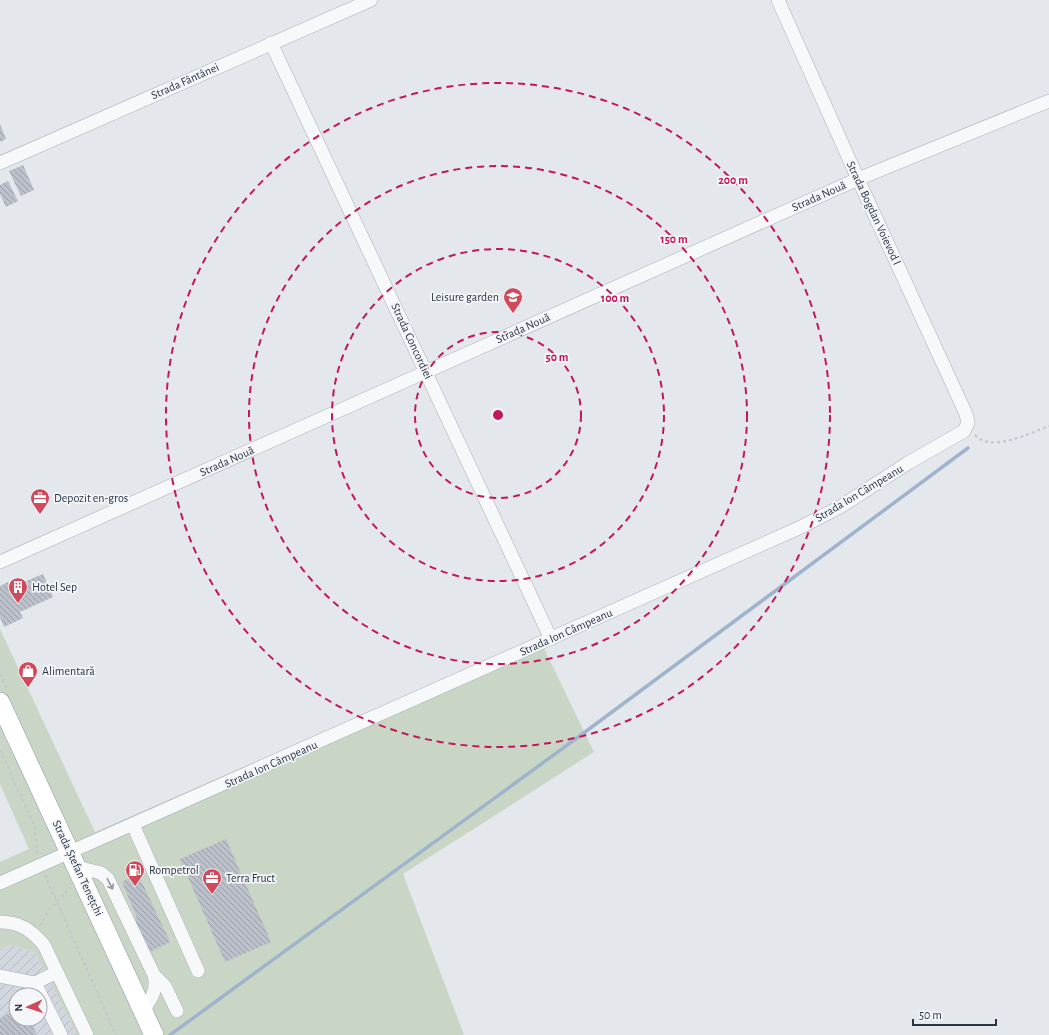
<svg xmlns="http://www.w3.org/2000/svg" width="1049" height="1035" font-family="'Alegreya Sans',sans-serif">
  <style>
    .industrial { fill: url(#industrial-furrows); fill-rule: evenodd }
    .green { fill: #c9d6c5 }
    .lines { fill: none; stroke-linecap: round; stroke-linejoin: round }
    .stream { stroke: #9fb4cc; stroke-width: 3.5 }
    .building { fill: url(#building-back-hatch) }
    .minor-casing { stroke: #a9aeb7; stroke-width: 14 }
    .highway-casing { stroke: #8b94a3; stroke-width: 20 }
    .path { stroke: #c2c5cb; stroke-width: 2; stroke-dasharray: 3 3; stroke-linecap: butt }
    .minor { stroke: #f7f8fa; stroke-width: 13 }
    .highway { stroke: #fff; stroke-width: 19 }
    .oneway { stroke: #9196a0 }
    .ring { fill: none; stroke: #c2185b; stroke-width: 2; stroke-dasharray: 7 5 }
    .labels { text-anchor: middle; dominant-baseline: central; stroke-width: 3.5; stroke-linejoin: round; paint-order: stroke }
    .street-label { font-size: 12px; fill: #2b3445; stroke: #f4f6f9 }
    .poi-label { font-size: 12px; fill: #2b3445; stroke: #f4f6f9; text-anchor: start }
    .centre { fill: #c2185b; stroke: #f4f6f9; stroke-width: 2 }
    .ring-label { font-size: 12px; text-anchor: middle; font-weight: bold; fill: #c2185b; stroke: #f4f6f9; stroke-width: 3.5; stroke-linejoin: round; paint-order: stroke }
  </style>
  <defs>
    <pattern id="industrial-furrows" width="10" height="10" patternUnits="userSpaceOnUse"><rect width="10" height="10" fill="#d2d6de"/><path d="M-1 1l2-2M0 10L10 0M9 11l2-2" fill="none" stroke="#b4b8c0"/></pattern>
    <pattern id="building-back-hatch" width="6" height="6" patternUnits="userSpaceOnUse"><rect width="6" height="6" fill="#bbc0ca"/><path d="M-1 5l2 2M0 0l6 6M5-1l2 2" fill="none" stroke="#989da6"/></pattern>
  </defs>
  <rect width="100%" height="100%" fill="#e4e7ec"/>
  <!-- industrial -->
  <path class="industrial" d="M9,945L35,952L77,1035H0V949ZM16,995H40V1019H16Z"/>
  <!-- green -->
  <path class="green" d="M0,629L95,832L539,638L594,752L403,874L464,1035H77L35,952L10,945L0,949V862L29,849L0,784Z"/>
  <g class="lines">
    <!-- stream -->
    <path class="stream" d="M170,1035L581,735L968,448"/>
  </g>
  <!-- building -->
  <path class="building" d="M0,124L6,139L0,142Z
    M23,165L34,190L21,196L9,171Z
    M8,181L18,201L6,207L0,194V185Z
    M43,574L53,597L20,612L23,618L4,627L0,617V586L8,582L10,588Z
    M226,839L271,942L225,962L180,859Z
    M138,874L170,942L148,953L132,920L137,918L122,882Z
    M16,1010V1019H29L37,1035H0V1018Z"/>
  <g class="lines">
    <defs>
      <path id="minor" d="M271,43L551,639
        M0,163L371,0
        M0,562L858,179L1049,101
        M133,825L198,971
        M77,867L101,873L108,879L154,975C158,990 151,999 143,1011
        M0,883L799,528L840,507L908,463L964,431L968,423L966,414L858,179L778,0
        M0,922C20,922 31,930 44,945L87,1035
        M154,975L165,986L177,1011
        M0,976L35,983L57,972
        M35,983L61,1035"/>
      <path id="highway" d="M0,702L154,1035"/>
    </defs>
    <!-- minor casing -->
    <use href="#minor" class="minor-casing"/>
    <!-- highway casing -->
    <use href="#highway" class="highway-casing"/>
    <!-- path -->
    <path class="path" d="M975,435C991,453 1030,433 1049,426
      M0,674L7,689
      M0,750L35,827L37,854
      M45,875L116,1035
      M40,926L49,910L61,898L70,887"/>
    <!-- minor -->
    <use href="#minor" class="minor"/>
    <!-- highway -->
    <use href="#highway" class="highway"/>
  </g>
  <!-- one-way arrows -->
  <defs><path id="oneway-shaft" d="M-6 0H5M1.5-3L5.5 0L1.5 3" fill="none" stroke-width="1.6" stroke-linecap="round" stroke-linejoin="round"/></defs>
  <use class="oneway" href="#oneway-shaft" transform="translate(110 884) rotate(63)"/>
  <!-- distance rings -->
  <g class="ring">
    <circle cx="498" cy="415" r="83"/>
    <circle cx="498" cy="415" r="166"/>
    <circle cx="498" cy="415" r="249"/>
    <circle cx="498" cy="415" r="332"/>
  </g>
  <!-- icons -->
  <defs>
    <symbol id="school-pin" viewBox="-11 -11 22 30"><path d="M0 17L-7.5 6A9.5 9.5 0 1 1 7.5 6Z" fill="#d1495b" stroke="#f4f6f9"/><path d="M0-5L7-2L0 1L-7-2ZM-4 1L0 2.5L4 1V4Q0 6-4 4Z" fill="#fff"/></symbol>
    <symbol id="office-pin" viewBox="-11 -11 22 30"><path d="M0 17L-7.5 6A9.5 9.5 0 1 1 7.5 6Z" fill="#d1495b" stroke="#f4f6f9"/><path d="M-6-3h4V-5.5h4V-3h4V5H-6ZM-1-4.5V-3h2v-1.5ZM-6 0V1H6V0Z" fill="#fff"/></symbol>
    <symbol id="building-pin" viewBox="-11 -11 22 30"><path d="M0 17L-7.5 6A9.5 9.5 0 1 1 7.5 6Z" fill="#d1495b" stroke="#f4f6f9"/><path d="M-4-6H4V6H1V3H-1V6H-4ZM-2.5-4.3h1.7v1.8h-1.7ZM.8-4.3h1.7v1.8H.8ZM-2.5-1h1.7V.8h-1.7ZM.8-1h1.7V.8H.8Z" fill="#fff"/></symbol>
    <symbol id="shop-pin" viewBox="-11 -11 22 30"><path d="M0 17L-7.5 6A9.5 9.5 0 1 1 7.5 6Z" fill="#d1495b" stroke="#f4f6f9"/><path d="M-5-2.5h2.3a2.7 3.5 0 0 1 5.4 0H5L5.5 6h-11ZM-1.5-2.5h3a1.5 2.3 0 0 0-3 0Z" fill="#fff"/></symbol>
    <symbol id="fuel-pin" viewBox="-11 -11 22 30"><path d="M0 17L-7.5 6A9.5 9.5 0 1 1 7.5 6Z" fill="#d1495b" stroke="#f4f6f9"/><path d="M-5.5-6h7V0h2V4h1.3V-2.5L3-4.5l.8-.8L6-3V5H2.5V1h-1V6h-7ZM-4.2-4.7v3.2H.2V-4.7Z" fill="#fff"/></symbol>
  </defs>
  <g fill-rule="evenodd">
    <use href="#school-pin" x="502" y="286" width="22" height="30"/>
    <use href="#office-pin" x="29" y="487" width="22" height="30"/>
    <use href="#building-pin" x="7" y="576" width="22" height="30"/>
    <use href="#shop-pin" x="17" y="660" width="22" height="30"/>
    <use href="#fuel-pin" x="124" y="859" width="22" height="30"/>
    <use href="#office-pin" x="201" y="867" width="22" height="30"/>
  </g>
  <g class="labels">
    <!-- street labels -->
    <g class="street-label">
      <text transform="translate(185 81) rotate(-24)">Strada Fântânei</text>
      <text transform="translate(819 196) rotate(-24)">Strada Nouă</text>
      <text transform="translate(874 213) rotate(65)">Strada Bogdan Voievod I</text>
      <text transform="translate(523 328) rotate(-24)">Strada Nouă</text>
      <text transform="translate(412 341) rotate(65)">Strada Concordiei</text>
      <text transform="translate(227 461) rotate(-24)">Strada Nouă</text>
      <text transform="translate(859 493) rotate(-31)">Strada Ion Câmpeanu</text>
      <text transform="translate(566 632) rotate(-24)">Strada Ion Câmpeanu</text>
      <text transform="translate(271 764) rotate(-24)">Strada Ion Câmpeanu</text>
      <text transform="translate(78 868) rotate(65)">Strada Ștefan Tenețchi</text>
    </g>
    <!-- poi labels -->
    <g class="poi-label">
      <text x="499" y="297" text-anchor="end">Leisure garden</text>
      <text x="54" y="498">Depozit en-gros</text>
      <text x="32" y="587">Hotel Sep</text>
      <text x="42" y="671">Alimentară</text>
      <text x="149" y="870">Rompetrol</text>
      <text x="226" y="878">Terra Fruct</text>
    </g>
  </g>
  <circle cx="498" cy="415" r="6" class="centre"/>
  <g class="ring-label">
    <text x="733" y="184">200 m</text>
    <text x="674" y="243">150 m</text>
    <text x="615" y="302">100 m</text>
    <text x="557" y="361">50 m</text>
  </g>
  <!-- north arrow -->
  <g transform="translate(28 1007) rotate(267)"><circle r="19" fill="#f4f6f9" stroke="#a4a8b1"/>
  <path d="M0-3L7 15L0 10L-7 15Z" fill="#d1495b"/>
  <text y="-6" font-size="11" font-weight="bold" text-anchor="middle" fill="#2b3445">N</text>
  </g>
  <!-- scale -->
  <path d="M913 1019v6h83v-6" fill="none" stroke="#2b3445" stroke-width="2"/>
  <text x="919" y="1019" font-size="12" fill="#2b3445" stroke="#f4f6f9" stroke-width="3" paint-order="stroke">50 m</text>
</svg>
